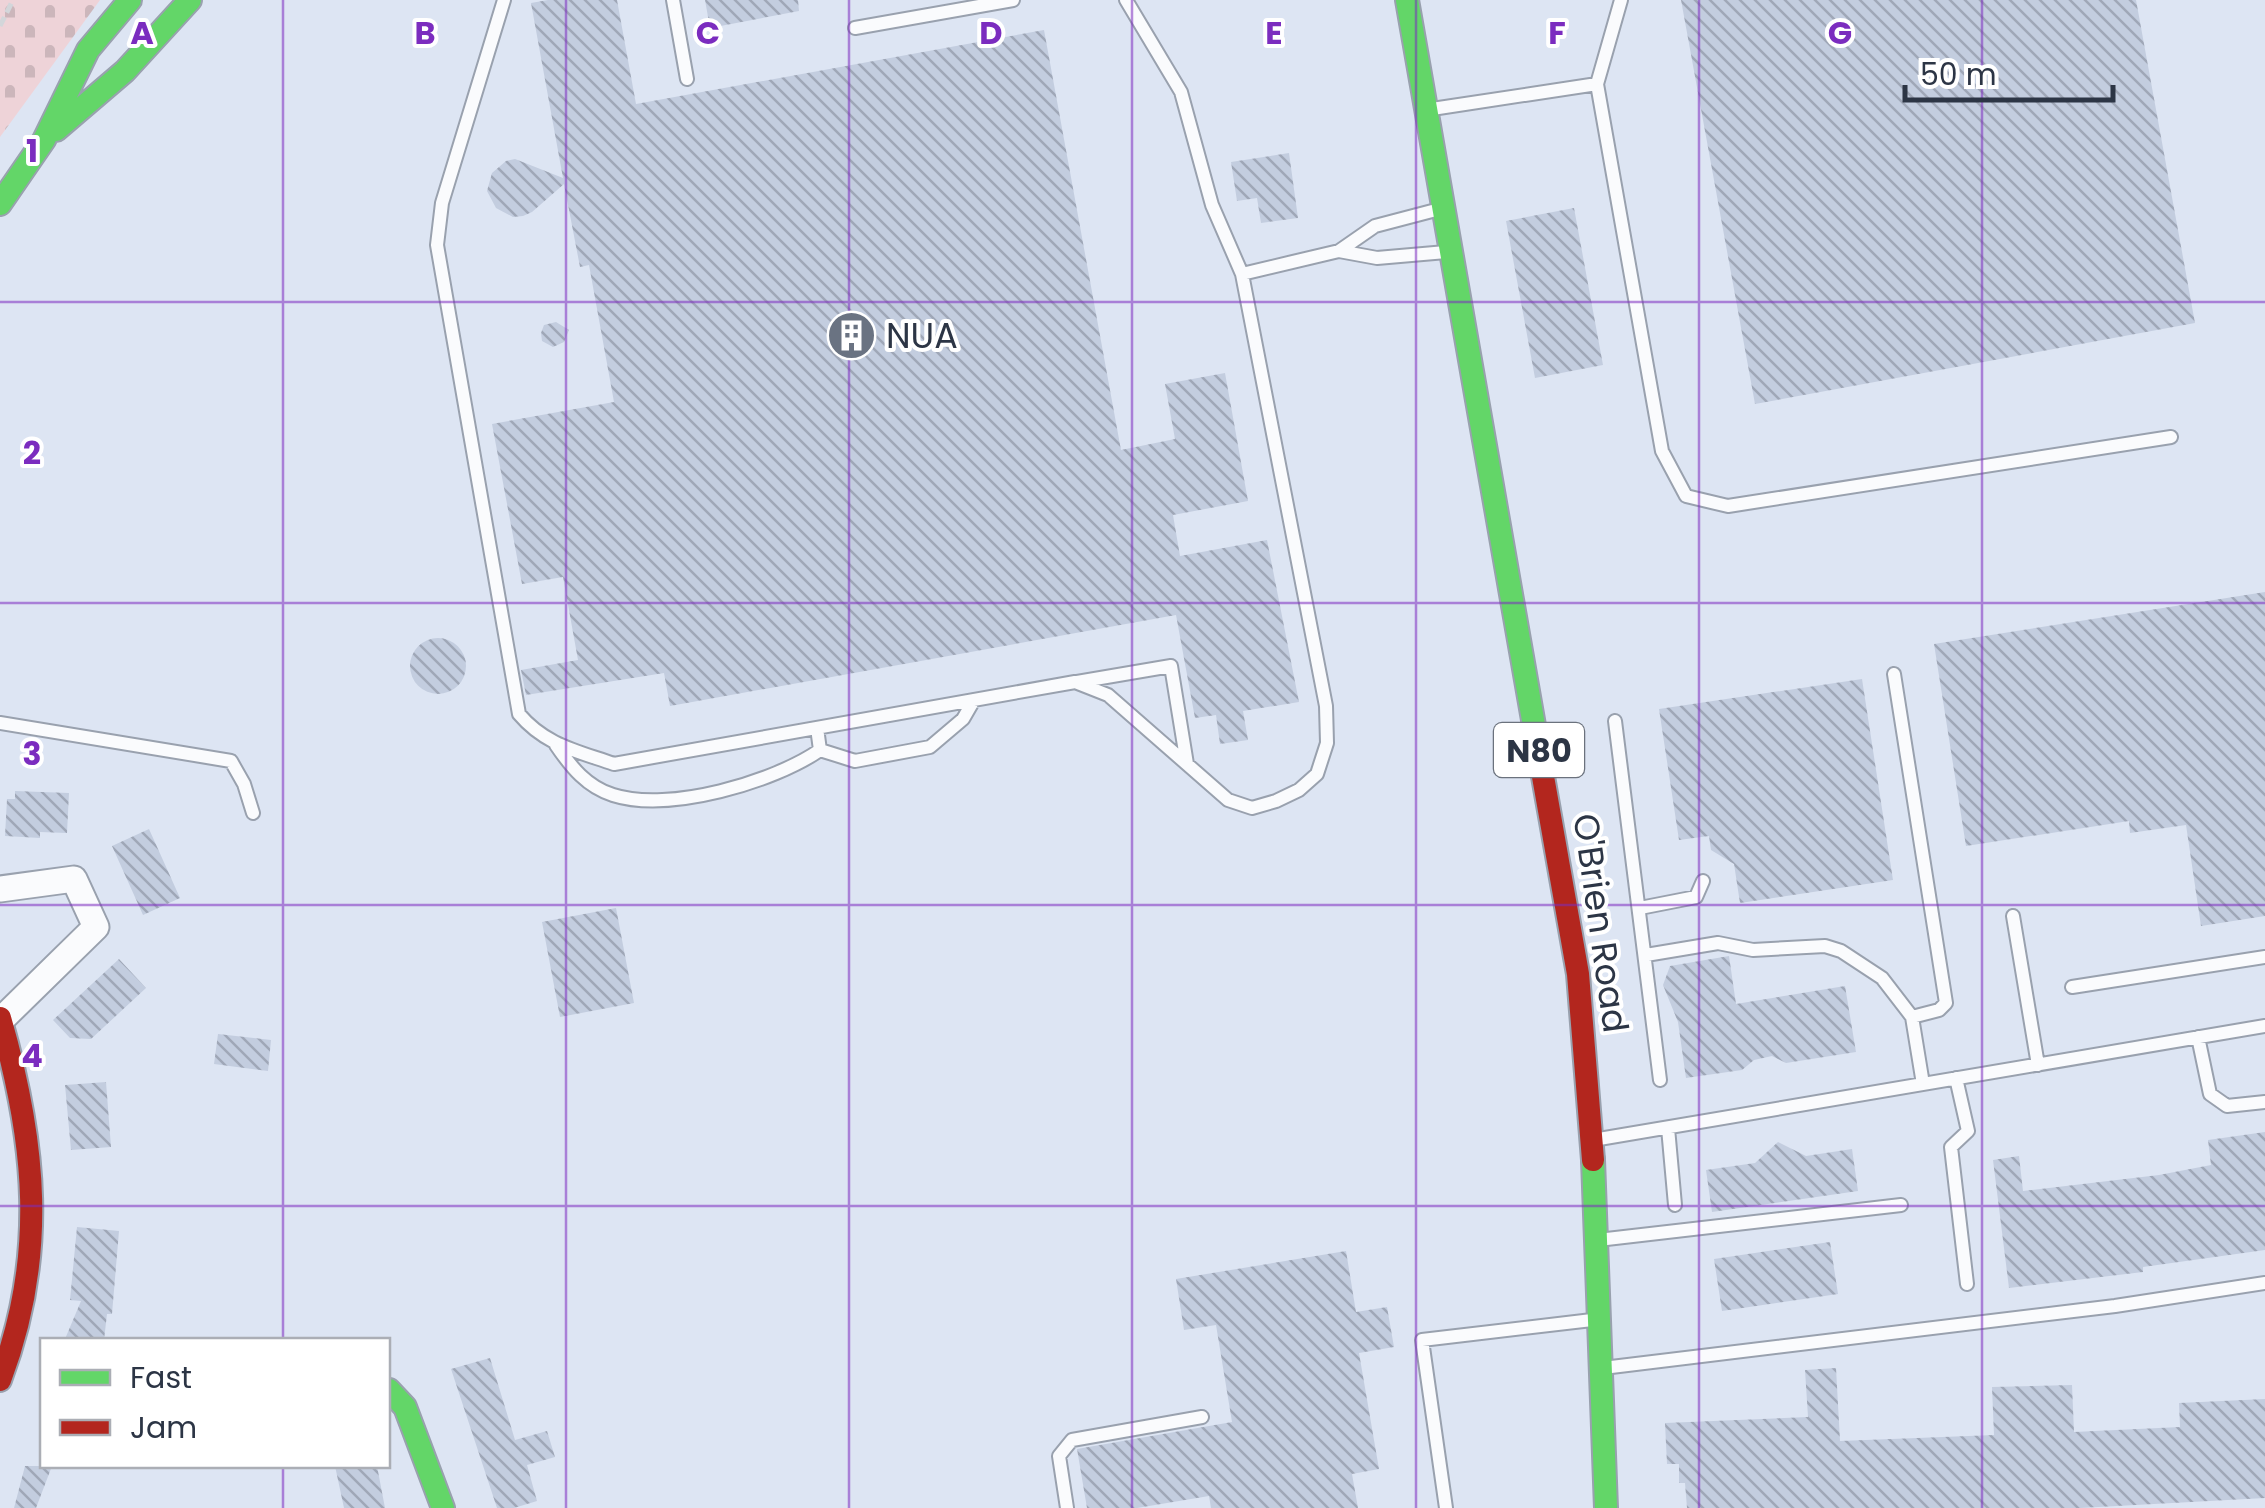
<svg xmlns="http://www.w3.org/2000/svg" width="2265" height="1508" font-family="Poppins,sans-serif">
  <style>
    .cemetery { fill: url(#cemetery-stones) }
    .building { fill: url(#building-back-hatch) }
    .lines { fill: none; stroke-linecap: round; stroke-linejoin: round }
    .lane-casing { stroke: #99a1ae; stroke-width: 16 }
    .street-casing { stroke: #99a1ae; stroke-width: 29 }
    .fast-casing { stroke: #99a1ae; stroke-width: 26 }
    .jam-casing { stroke: #99a1ae; stroke-width: 26 }
    .path { stroke: #d3d6da; stroke-width: 5; stroke-dasharray: 10 5; stroke-linecap: butt }
    .lane { stroke: #fafbfd; stroke-width: 12 }
    .street { stroke: #fafbfd; stroke-width: 25 }
    .fast { stroke: #63d668; stroke-width: 22 }
    .jam { stroke: #b3261e; stroke-width: 22 }
    .grid { fill: none; stroke: #7b2cbf; stroke-width: 2.5; stroke-opacity: 0.55 }
    .labels { text-anchor: middle; dominant-baseline: central; stroke-width: 8; stroke-linejoin: round; paint-order: stroke }
    .shield { fill: #fff; stroke: #6b727d; stroke-width: 2.5 }
    .shield-label { font-size: 32px; font-weight: bold; fill: #2c3545 }
    .poi-label { font-size: 35px; fill: #2c3545; stroke: #fff; text-anchor: start }
    .street-label { font-size: 35px; fill: #2c3545; stroke: #fff }
    .grid-label { font-size: 32px; text-anchor: middle; font-weight: bold; fill: #7b2cbf; stroke: #fff; stroke-width: 8; stroke-linejoin: round; paint-order: stroke }
  </style>
  <defs>
    <pattern id="cemetery-stones" width="16" height="16" patternUnits="userSpaceOnUse" patternTransform="scale(2.5)"><rect width="16" height="16" fill="#eed3d8"/><path d="M2 7V4a2 2 0 0 1 4 0v3zM10 15v-3a2 2 0 0 1 4 0v3z" fill="#ccb6bb"/></pattern>
    <pattern id="building-back-hatch" width="6" height="6" patternUnits="userSpaceOnUse" patternTransform="scale(2.5)"><rect width="6" height="6" fill="#c3cddf"/><path d="M-1 5l2 2M0 0l6 6M5-1l2 2" fill="none" stroke="#9fa7b7"/></pattern>
  </defs>
  <rect width="100%" height="100%" fill="#dde5f3"/>
  <!-- cemetery -->
  <path class="cemetery" d="M0,0H100L0,137Z"/>
  <!-- building -->
  <path class="building" d="M548,0H617L636,104L1044,30L1121,450L1175,439L1165,384L1225,373L1248,501L1173,515L1180,556L1267,540L1299,702L1243,711L1248,740L1220,744L1216,715L1195,718L1176,615L670,706L664,673L526,695L521,670L578,660L563,577L522,584L492,424L614,402L589,265L580,267L564,184L532,212L523,216L513,217L496,208L487,191L492,173L506,161L515,159L563,178L531,3Z
    M705,0H798L799,11L710,28Z
    M1681,0H2136L2195,323L1755,404Z
    M1289,153L1298,218L1261,223L1257,198L1237,201L1231,162Z
    M1574,208L1603,365L1535,378L1506,221Z
    M556,322L569,330L564,342L553,347L542,341L541,333L544,325Z
    M2265,592V916L2201,926L2186,825L2130,833L2129,821L1966,846L1934,644Z
    M410 666a28 28 0 1 1 56 0a28 28 0 1 1-56 0Z
    M1862,679L1893,880L1740,903L1734,864L1711,850L1709,836L1679,840L1659,709Z
    M15,791L69,793L67,833L40,832V838L5,836L7,799H15Z
    M149,829L180,898L143,915L112,846Z
    M616,908L634,1003L560,1017L542,922Z
    M1729,956L1736,1004L1845,986L1856,1052L1786,1063L1772,1056L1754,1060L1742,1070L1686,1078L1678,1022L1663,985L1670,966Z
    M119,959L146,988L91,1039L70,1038L53,1020Z
    M218,1034L271,1040L268,1071L214,1064Z
    M106,1082L111,1147L71,1150L65,1085Z
    M2265,1132V1250L2143,1267V1272L2009,1288L1993,1160L2019,1156L2023,1191L2159,1175L2211,1165L2208,1140Z
    M1778,1142L1806,1156L1852,1149L1858,1191L1712,1212L1706,1170L1755,1163Z
    M77,1227L119,1231L112,1314H107L104,1340L65,1339L81,1301L70,1300Z
    M1830,1242L1838,1294L1722,1311L1714,1259Z
    M1346,1251L1356,1312L1387,1307L1394,1347L1359,1353L1379,1469L1352,1474L1358,1508H1211L1209,1496L1137,1508H1087L1077,1449L1232,1422L1216,1325L1184,1330L1176,1279Z
    M490,1358L515,1440L547,1431L555,1457L527,1465L537,1501L514,1508H497L451,1369Z
    M1836,1368L1840,1441L1994,1435L1992,1387L2072,1385L2074,1432L2180,1427L2179,1403L2265,1399V1498L2080,1508H1687L1685,1483H1679V1464H1667L1665,1423L1808,1417L1805,1370Z
    M25,1466H52L36,1508H14Z
    M335,1466H377L385,1508H344Z"/>
  <g class="lines">
    <defs>
      <path id="lane" d="M504,0L442,203L437,245L519,714C545,745 577,751 614,764L1075,682L1108,695L1228,800L1252,808L1276,801L1299,790L1317,774L1327,743L1326,706L1242,274L1212,205L1181,92L1126,0
        M673,0L687,79
        M1621,0L1597,84L1662,451L1686,496L1728,506L2171,437
        M855,28L1013,0
        M1432,109L1597,84
        M1436,210L1375,226L1339,251L1377,258L1446,252
        M1242,274L1339,251
        M1894,674L1946,1003L1939,1010L1912,1017
        M1077,682L1171,666L1187,764
        M1615,721L1660,1080
        M0,723L231,761L244,784L253,813
        M556,745C571,767 587,787 613,795C669,813 774,782 820,750L817,728
        M820,750L855,761L930,747L963,719L974,700
        M1640,908L1696,897L1703,881
        M2013,916L2038,1065
        M1646,955L1718,943L1753,950L1825,946L1841,951L1882,978L1912,1017L1923,1084
        M2072,987L2265,957
        M2198,1037L2210,1094L2227,1106L2265,1102
        M1956,1078L1968,1131L1951,1147L1967,1284
        M1668,1128L1675,1205
        M1599,1139L2265,1026
        M1598,1240L1901,1205
        M1603,1368L2115,1306L2265,1283
        M1067,1508L1059,1456L1072,1440L1202,1417
        M1446,1508L1422,1340L1592,1320"/>
      <path id="street" d="M0,889L74,879L96,927L1,1020"/>
      <path id="fast" d="M1407,0L1536,737
        M56,130L125,71L190,0
        M0,204L44,140L88,50L130,0
        M1593,1160L1606,1508
        M389,1390L405,1407L443,1508"/>
      <path id="jam" d="M1536,737L1578,974L1593,1160
        M0,1018C36,1143 47,1256 0,1380"/>
    </defs>
    <!-- lane casing -->
    <use href="#lane" class="lane-casing"/>
    <!-- street casing -->
    <use href="#street" class="street-casing"/>
    <!-- fast casing -->
    <use href="#fast" class="fast-casing"/>
    <!-- jam casing -->
    <use href="#jam" class="jam-casing"/>
    <!-- path -->
    <path class="path" d="M0,26L13,0"/>
    <!-- lane -->
    <use href="#lane" class="lane"/>
    <!-- street -->
    <use href="#street" class="street"/>
    <!-- fast -->
    <use href="#fast" class="fast"/>
    <!-- jam -->
    <use href="#jam" class="jam"/>
  </g>
  <!-- grid -->
  <path class="grid" d="M283,0V1340M566,0V1508M849,0V1508M1132,0V1508M1416,0V1508M1699,0V1508M1982,0V1508M0,302H2265M0,603H2265M0,905H2265M0,1206H2265M283,1466V1508"/>
  <!-- icons -->
  <defs>
    <symbol id="building-disc" viewBox="-11 -11 22 22"><circle r="9.5" fill="#6a7382" stroke="#fff"/><path d="M-4-6H4V6H1V3H-1V6H-4ZM-2.5-4.3h1.7v1.8h-1.7ZM.8-4.3h1.7v1.8H.8ZM-2.5-1h1.7V.8h-1.7ZM.8-1h1.7V.8H.8Z" fill="#fff"/></symbol>
  </defs>
  <g fill-rule="evenodd">
    <use href="#building-disc" x="824" y="308" width="55" height="55"/>
  </g>
  <g class="labels">
    <!-- shield labels -->
    <rect class="shield" x="1494" y="723" width="90" height="54" rx="8"/>
    <g class="shield-label">
      <text x="1539" y="750">N80</text>
    </g>
    <!-- poi labels -->
    <g class="poi-label">
      <text x="886" y="335">NUA</text>
    </g>
    <!-- street labels -->
    <g class="street-label">
      <text transform="translate(1601 923) rotate(82)">O'Brien Road</text>
    </g>
  </g>
  <g class="grid-label">
    <text x="142" y="44">A</text>
    <text x="425" y="44">B</text>
    <text x="708" y="44">C</text>
    <text x="991" y="44">D</text>
    <text x="1274" y="44">E</text>
    <text x="1557" y="44">F</text>
    <text x="1840" y="44">G</text>
    <text x="32" y="162">1</text>
    <text x="32" y="464">2</text>
    <text x="32" y="765">3</text>
    <text x="32" y="1067">4</text>
  </g>
  <!-- legend -->
  <rect x="40" y="1338" width="350" height="130" fill="#ffffff" stroke="#abaeb5" stroke-width="2.5"/>
  <rect x="60" y="1370" width="50" height="15" fill="#63d668" stroke="#abaeb5" stroke-width="2.5"/>
  <text x="130" y="1388" font-size="30" fill="#2c3545">Fast</text>
  <rect x="60" y="1420" width="50" height="15" fill="#b3261e" stroke="#abaeb5" stroke-width="2.5"/>
  <text x="130" y="1438" font-size="30" fill="#2c3545">Jam</text>
  <!-- scale -->
  <path d="M1905 85v15h208v-15" fill="none" stroke="#2c3545" stroke-width="5"/>
  <text x="1920" y="85" font-size="30" fill="#2c3545" stroke="#ffffff" stroke-width="8" paint-order="stroke">50 m</text>
</svg>
